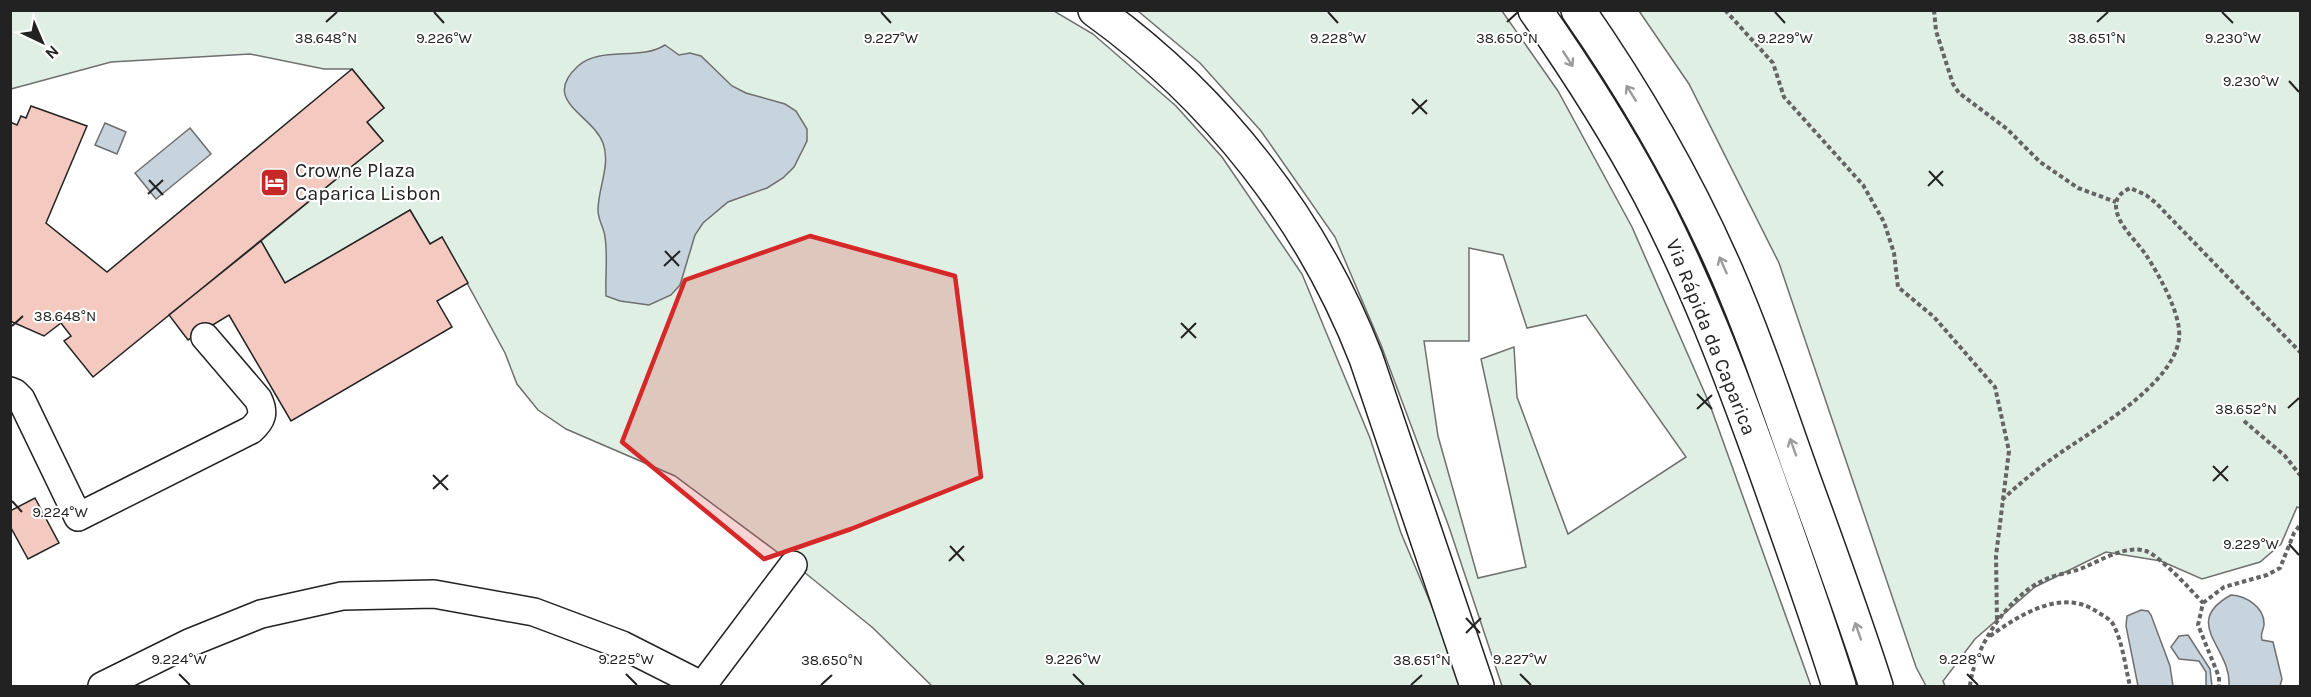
<svg xmlns="http://www.w3.org/2000/svg" width="2311" height="697" font-family="Karla,sans-serif">
  <style>
    .green { fill: #e0efe3; stroke: #6f6f6f; stroke-width: 1.5; fill-rule: evenodd }
    .water { fill: #c7d3dd; stroke: #6f6f6f; stroke-width: 1.5 }
    .building { fill: #f3c9c0; stroke: #222; stroke-width: 1.5 }
    .lines { fill: none; stroke-linecap: round; stroke-linejoin: round }
    .minor-casing { stroke: #222; stroke-width: 30 }
    .major-casing { stroke: #222; stroke-width: 36 }
    .highway-casing { stroke: #222; stroke-width: 36 }
    .path { stroke: #646464; stroke-width: 4; stroke-dasharray: 4.5 3; stroke-linecap: butt }
    .minor { stroke: #fff; stroke-width: 27 }
    .major { stroke: #fff; stroke-width: 33 }
    .highway { stroke: #fff; stroke-width: 33 }
    .oneway { stroke: #9c9c9c }
    .marked { fill: #d62828; fill-opacity: 0.2; stroke: #d62828; stroke-width: 4.5; stroke-linejoin: round }
    .ticks { fill: none; stroke: #222; stroke-width: 2 }
    .labels { text-anchor: middle; dominant-baseline: central; stroke-width: 4.5; stroke-linejoin: round; paint-order: stroke }
    .poi-label { font-size: 20px; fill: #222; stroke: #fff; text-anchor: start }
    .street-label { font-size: 20px; fill: #222; stroke: #fff }
    .ticks-label { font-size: 15px; text-anchor: middle; fill: #222; stroke: #fff; stroke-width: 4.5; stroke-linejoin: round; paint-order: stroke }
  </style>
  <rect width="100%" height="100%" fill="#fff"/>
  <!-- green -->
  <path class="green" d="M10,11H1054L1093,34L1176,106L1222,157L1302,274L1370,438L1401,533L1452,654L1463,686H932L873,628L804,572L675,476L566,429L538,410L517,384L505,353L442,237L430,244L410,210L285,283L261,241L383,141L367,122L384,108L352,69H324L250,54L111,62L11,89Z
    M1138,11H1502L1558,91L1632,227L1710,405L1811,686H1502L1449,527L1381,345L1335,237L1261,131L1200,63ZM1469,248L1503,255L1527,328L1586,315L1686,457L1568,534L1517,397L1514,347L1481,359L1526,567L1478,578L1438,436L1424,341H1469Z
    M1639,11H2300V508L2297,507L2281,544L2260,562L2202,579L2161,561L2106,552L2035,587L1975,639L1943,681L1945,686H1926L1916,667L1779,263L1689,84Z"/>
  <!-- water -->
  <path class="water" d="M665,45L679,55L690,53L701,56L732,86L746,93L785,104L796,111L807,129V141L794,167L783,178L767,188L728,202L703,223L695,235L680,285L671,295L649,305L620,301L606,296C605,277 608,256 605,237C604,228 598,220 598,210C598,188 611,165 603,143C592,114 540,101 578,66C600,46 640,61 665,45Z
    M105,123L126,132L117,154L95,145Z
    M190,128L211,154L156,199L135,173Z
    M2231,595C2246,596 2265,607 2264,625C2263,632 2260,633 2262,640L2273,642L2282,679L2280,686H2229C2232,648 2180,623 2231,595Z
    M2141,610L2148,611L2151,615L2170,666L2173,686H2138L2126,626L2127,616Z
    M2188,635L2210,669L2212,686H2206V672L2199,661L2179,659L2171,647L2179,636Z"/>
  <!-- building -->
  <path class="building" d="M352,69L384,108L367,122L383,141L93,377L64,341L71,336L61,323L44,336L10,321V122L17,125L21,116L26,118L31,106L87,126L46,223L107,272Z
    M410,210L430,244L442,237L468,283L437,301L452,327L291,421L229,315L188,340L169,315L261,241L285,283Z
    M35,498L59,543L28,559L10,526V511Z"/>
  <g class="lines">
    <defs>
      <path id="minor" d="M10,391L15,393L21,399L78,517L251,430C262,420 265,413 258,399L205,337
        M102,686L189,643L261,614L342,596L434,594L534,612L622,645L703,686
        M702,686L793,565"/>
      <path id="major" d="M1095,10C1216,97 1312,219 1366,358L1477,686"/>
      <path id="highway" d="M1535,10C1577,70 1616,131 1650,195C1696,283 1731,375 1764,467C1790,540 1816,613 1839,686
        M1578,10C1635,92 1686,180 1726,271C1756,340 1779,410 1804,480C1829,549 1854,617 1876,686"/>
    </defs>
    <!-- minor casing -->
    <use href="#minor" class="minor-casing"/>
    <!-- major casing -->
    <use href="#major" class="major-casing"/>
    <!-- highway casing -->
    <use href="#highway" class="highway-casing"/>
    <!-- path -->
    <path class="path" d="M1725,10L1773,63L1784,97L1863,185L1884,222L1894,253L1898,287L1934,317L1995,387L2009,451L1996,556L1997,621
      M1934,10L1936,31L1953,84L1959,93L2007,129L2040,162L2078,188L2116,202
      M2244,421L2285,456L2300,475
      M2002,500C2021,482 2041,466 2063,451C2097,428 2173,384 2179,339C2182,315 2159,275 2146,255C2136,240 2115,223 2116,204C2117,195 2123,192 2130,188L2146,195L2156,203L2300,352
      M2203,603L2224,587L2267,575L2280,568L2294,533L2300,525
      M1990,636C2021,614 2063,587 2099,613C2104,616 2110,619 2113,624C2123,643 2125,666 2130,686
      M1970,686C1974,648 2007,598 2042,581C2055,574 2071,573 2085,567C2103,559 2126,545 2146,551C2160,556 2192,591 2203,603L2198,625L2219,677V686"/>
    <!-- minor -->
    <use href="#minor" class="minor"/>
    <!-- major -->
    <use href="#major" class="major"/>
    <!-- highway -->
    <use href="#highway" class="highway"/>
  </g>
  <!-- one-way arrows -->
  <defs><path id="oneway-shaft" d="M-6 0H5M1.5-3L5.5 0L1.5 3" fill="none" stroke-width="1.6" stroke-linecap="round" stroke-linejoin="round" transform="scale(1.5)"/></defs>
  <g class="oneway">
    <use href="#oneway-shaft" transform="translate(1568 59) rotate(57)"/>
    <use href="#oneway-shaft" transform="translate(1631 93) rotate(-122)"/>
    <use href="#oneway-shaft" transform="translate(1723 265) rotate(-114)"/>
    <use href="#oneway-shaft" transform="translate(1793 447) rotate(-110)"/>
    <use href="#oneway-shaft" transform="translate(1858 631) rotate(-109)"/>
  </g>
  <!-- marked area -->
  <path class="marked" d="M810,236L955,276L981,477L851,529L764,559L622,442L685,280Z"/>
  <!-- ticks -->
  <path class="ticks" d="M434,12L444,23M881,12L891,23M1328,12L1338,23M1775,12L1785,23M2222,12L2233,23M326,22L337,12M1507,22L1518,12M2097,22L2108,12M2289,81L2299,92M1412,99L1427,114M1412,114L1427,100M1929,171L1943,186M149,180L163,195M1928,186L1943,171M148,194L163,180M665,251L679,266M664,266L680,251M1181,323L1196,338M12,326L23,316M1181,338L1196,323M1697,394L1712,409M2288,408L2299,398M1697,409L1712,395M2213,466L2228,481M433,475L448,490M2213,481L2228,466M433,489L448,475M12,501L22,512M2289,544L2299,555M950,546L964,561M949,561L964,546M1466,618L1480,633M1466,633L1481,618M179,674L190,685M626,674L637,685M1073,674L1084,685M1520,674L1531,685M1967,674L1978,685M821,685L832,675M1411,685L1422,675"/>
  <!-- icons -->
  <defs>
    <symbol id="hotel-square" viewBox="-11 -11 22 22"><rect x="-9" y="-9" width="18" height="18" rx="4" fill="#c62828" stroke="#fff"/><path d="M-6-4.5h1.5V1H6V5H4.5V3h-9V5H-6ZM-4 0a1.8 1.8 0 1 1 3.6 0ZM.5 0V-2.5h3Q6-2.5 6 0Z" fill="#fff"/></symbol>
  </defs>
  <g fill-rule="evenodd">
    <use href="#hotel-square" x="258" y="166" width="33" height="33"/>
  </g>
  <g class="labels">
    <!-- poi labels -->
    <g class="poi-label">
      <text x="295" y="170">Crowne Plaza<tspan x="295" dy="23">Caparica Lisbon</tspan></text>
    </g>
    <!-- street labels -->
    <g class="street-label">
      <text transform="translate(1711 337) rotate(68)">Via Rápida da Caparica</text>
    </g>
  </g>
  <g class="ticks-label">
    <text x="326" y="43">38.648°N</text>
    <text x="1507" y="43">38.650°N</text>
    <text x="2097" y="43">38.651°N</text>
    <text x="444" y="43">9.226°W</text>
    <text x="891" y="43">9.227°W</text>
    <text x="1338" y="43">9.228°W</text>
    <text x="1785" y="43">9.229°W</text>
    <text x="2233" y="43">9.230°W</text>
    <text x="2251" y="86">9.230°W</text>
    <text x="65" y="321">38.648°N</text>
    <text x="2246" y="414">38.652°N</text>
    <text x="60" y="517">9.224°W</text>
    <text x="2251" y="549">9.229°W</text>
    <text x="179" y="664">9.224°W</text>
    <text x="626" y="664">9.225°W</text>
    <text x="1073" y="664">9.226°W</text>
    <text x="1520" y="664">9.227°W</text>
    <text x="1967" y="664">9.228°W</text>
    <text x="832" y="665">38.650°N</text>
    <text x="1422" y="665">38.651°N</text>
  </g>
  <!-- border -->
  <rect width="2311" height="697" fill="none" stroke="#222222" stroke-width="24"/>
  <!-- north arrow -->
  <g transform="translate(42 42) rotate(136)" stroke="#ffffff" stroke-width="4.5" paint-order="stroke">
  <path d="M0-4.5L10 22L0 15L-10 22Z" fill="#222222"/>
  <text y="-9" font-size="16" font-weight="bold" text-anchor="middle" fill="#222222">N</text>
  </g>
</svg>
